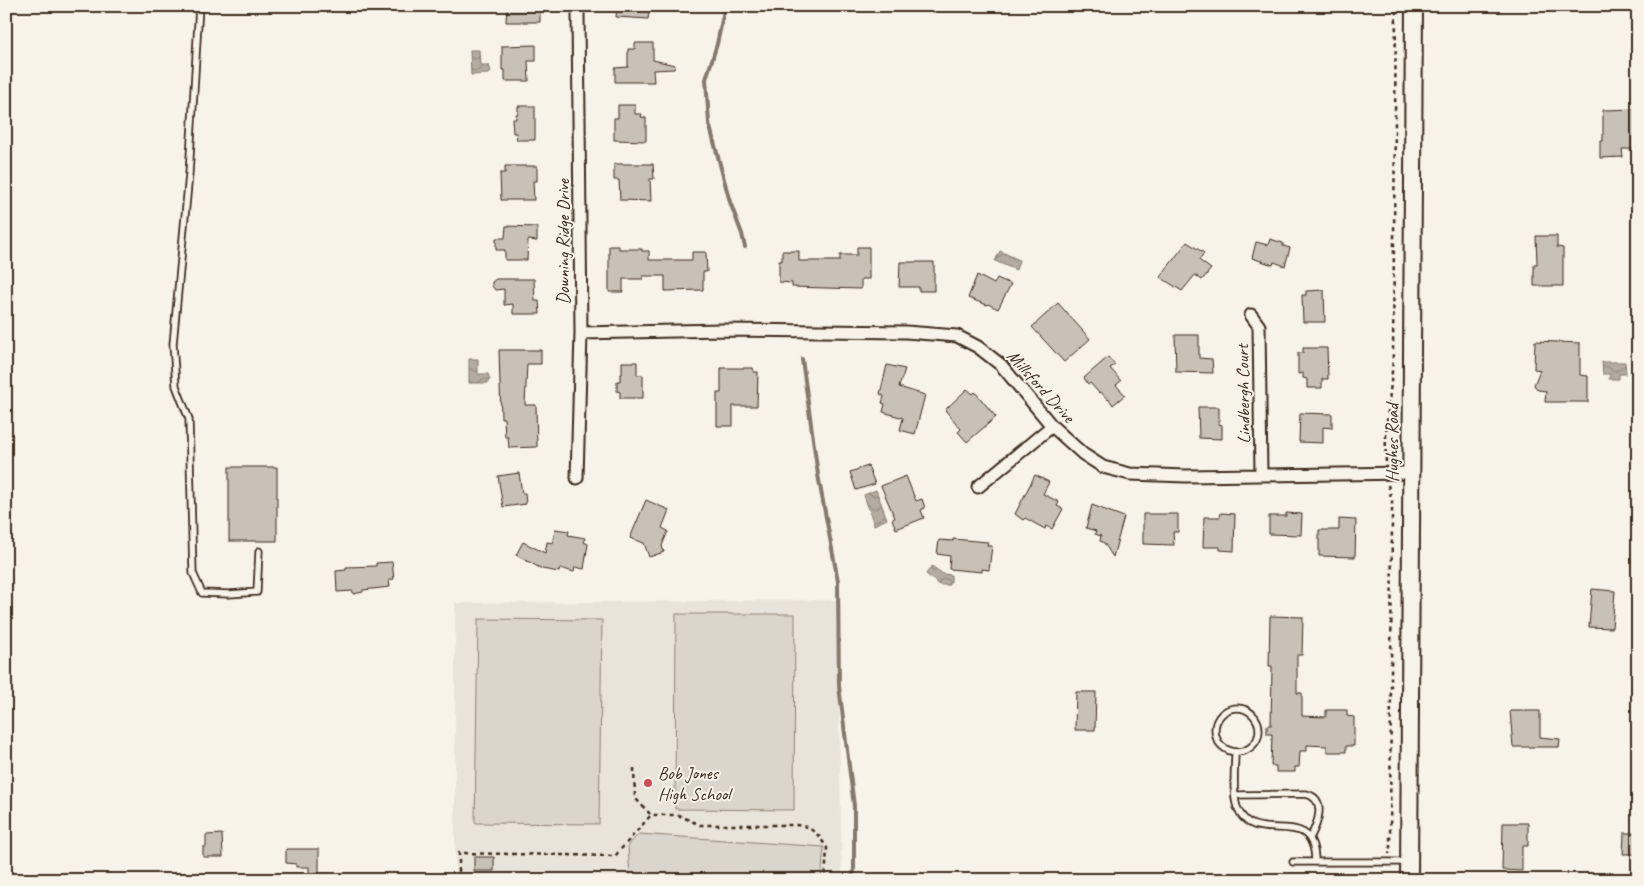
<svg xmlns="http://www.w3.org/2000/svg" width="1644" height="886" font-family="Caveat,sans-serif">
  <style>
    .built { fill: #e9e4d9 }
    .grass { fill: #dbd6cb; stroke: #8b8074 }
    .water { fill: url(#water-waves); stroke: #84786c }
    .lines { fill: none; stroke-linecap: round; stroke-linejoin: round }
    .stream { stroke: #84786c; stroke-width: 4 }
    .building { fill: #c8c1b6; stroke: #3b2a1e }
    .lane-casing { stroke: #3b2a1e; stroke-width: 9 }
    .street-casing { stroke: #3b2a1e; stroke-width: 15 }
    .secondary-casing { stroke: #3b2a1e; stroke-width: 20 }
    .path { stroke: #3b2a1e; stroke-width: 2.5; stroke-dasharray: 4 4; stroke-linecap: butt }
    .lane { stroke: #f7f3e8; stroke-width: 5.5 }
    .street { stroke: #f7f3e8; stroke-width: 11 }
    .secondary { stroke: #f7f3e8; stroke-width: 16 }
    .poi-dot { fill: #d1495b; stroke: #f7f3e8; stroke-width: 2 }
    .labels { text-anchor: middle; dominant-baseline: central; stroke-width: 4; stroke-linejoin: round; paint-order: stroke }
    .street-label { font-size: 18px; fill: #3b2a1e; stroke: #f7f3e8 }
    .poi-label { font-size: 18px; fill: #3b2a1e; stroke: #f7f3e8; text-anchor: start }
  </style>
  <defs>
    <pattern id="water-waves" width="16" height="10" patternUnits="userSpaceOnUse" patternTransform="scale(1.25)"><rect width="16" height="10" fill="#b4aca0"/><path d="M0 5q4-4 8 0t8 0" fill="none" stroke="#948c82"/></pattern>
  </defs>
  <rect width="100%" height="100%" fill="#f7f3e8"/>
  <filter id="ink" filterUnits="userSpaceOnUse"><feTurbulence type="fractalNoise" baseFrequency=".02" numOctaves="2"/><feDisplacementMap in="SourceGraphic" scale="10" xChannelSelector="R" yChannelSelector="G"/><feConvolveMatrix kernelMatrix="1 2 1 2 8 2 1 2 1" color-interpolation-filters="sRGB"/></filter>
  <g filter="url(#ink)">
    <!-- built -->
    <path class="built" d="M837,600L842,880H455V603Z"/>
    <!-- grass -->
    <path class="grass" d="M676,614H795L794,810L675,809Z
      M478,619L602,620L599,824L475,823Z
      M639,834L824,847L821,880H630L628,845Z
      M463,877L582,878L584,880H464Z"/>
    <!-- water -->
    <path class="water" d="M470,50H479L480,65H489L491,72H489L488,74L471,75Z
      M1000,251L1019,260L1016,270L995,261Z
      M469,359H478V374H488L490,380H488V383H469Z
      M1602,362H1625L1626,374H1619V379H1609L1610,374H1603Z
      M876,490L887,519L874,525L864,495Z
      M932,566L943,574L951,575V582H949V585H939L926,574Z"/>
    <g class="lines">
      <!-- stream -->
      <path class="stream" d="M725,6L717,44L706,79L709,123L730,202L742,234L745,247
        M802,359L818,475L838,581L839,686L854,806V870L851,880"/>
    </g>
    <!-- building -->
    <path class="building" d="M507,6H540V22H506Z
      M617,6H650L648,19L616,17Z
      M635,43H653V60L675,65L674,69L653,70L654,82H615V68L628,67V49H635Z
      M536,45V61H528L529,81H505V70H502V46Z
      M618,105H635V114H642L641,117L646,118V141L614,140V118H618Z
      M518,106H535V140H517L516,133H513L512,119H516V114H518Z
      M1638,109V149H1622L1623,157L1600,158V141H1603V110Z
      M614,164H653L654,179H650L651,201L620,200L619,180H614Z
      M505,166H537V181H533L534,200H501L500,173H505Z
      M506,226L537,227V241L528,240L527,260H505V250H496V238H505Z
      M1536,236H1557V247L1563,248V286H1534V264H1537Z
      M1270,239L1283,243V246L1290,248L1285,266L1274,262L1273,265L1252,258L1256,242L1268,245Z
      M1187,242L1204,253L1199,260L1211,269L1202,280L1195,275L1182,291L1160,277Z
      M609,246H619V249H642V251H649V260H692V252H706L707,272H703V290L665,291V276H643V279H623V292H609Z
      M857,247H869V279H861V289L792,287V283L779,282V261H782V251H799V261H840V255H857Z
      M900,262H934V291H919V287H899Z
      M977,275L994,284L997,278L1011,284L998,309L988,304L987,305L968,298Z
      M496,279H534L535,301H539L540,314H513V304L504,305V289L495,290L492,286V282Z
      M1324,290L1325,322H1303L1302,295H1306V291Z
      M1058,303L1090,339L1064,362L1032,327Z
      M1175,335H1199V358L1212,359L1213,373L1176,372Z
      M1535,341L1580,343V375L1588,376V402H1545L1546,391L1538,390L1534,385L1540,370L1534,369Z
      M1303,348H1327L1328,379H1322V388H1307V379L1303,378V373L1298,374V353H1303Z
      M499,350H541V364H527L525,405H536L537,447L509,448L508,437H505L504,418H501Z
      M1108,357L1115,365L1110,368L1121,381L1116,385L1125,395L1113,405L1109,399L1108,400L1101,392L1099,393L1090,383L1088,384L1084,378Z
      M622,362H637V375H643V398H620V392L617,391V381H620V375L622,374Z
      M887,365L905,369L899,387L925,395L915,434L900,430L903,418L883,412L885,404L882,403L884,396L880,394Z
      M721,368H753L754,372H758L757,406H733V426H717V393H721Z
      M967,389L973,394L975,392L996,417L967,442L958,432L961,429L945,410Z
      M1198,407H1219V424L1222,425V439L1199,438Z
      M1300,413L1332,414V428L1323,427V443L1299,442Z
      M868,466L875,484L856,490L850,472Z
      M229,467H277V541H229Z
      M519,473L522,493H525L526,504L503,507L498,476Z
      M1035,475L1049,482L1043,494L1059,502L1057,506L1063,509L1052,529L1046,526L1045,529L1025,518L1023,520L1015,514Z
      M906,476L916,501L922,499L925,508L921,510L924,518L896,529L892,519L895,518L881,486Z
      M646,500L669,510L662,528L668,531L662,546L664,552L649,557L644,543L630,538Z
      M1092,505L1124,517L1113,557L1104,543L1100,541L1101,536L1095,534L1096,531L1086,528Z
      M1221,513L1235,514L1234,551L1220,550V547H1203L1204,517H1220Z
      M1286,513L1302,514L1301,535L1269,534V516H1286Z
      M1143,514H1178V532H1173L1174,545L1143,544Z
      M1339,519L1356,520L1355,557L1319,556V530H1339Z
      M555,529L569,531L568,535L585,538L584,542L588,544L584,569L575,567L574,572L560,568L559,572L542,569L516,555L523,542L545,553L547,542L553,543Z
      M953,539L988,542L987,546H992L989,570L982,569V572L949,569L950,556L937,554L939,540L953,541Z
      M392,562L394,579L389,580L390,587L363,590V592L353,594V591L337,592L336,571L346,570V567L376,566V563Z
      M1592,589L1615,591L1612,628L1589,627Z
      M1270,616L1303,617L1302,655H1297V693H1302V716L1326,717V710H1347V716L1354,717V746H1346V752H1327V746L1307,745V751H1300L1299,767H1295V772H1276V766H1271L1272,734H1267V725H1271L1272,666H1269Z
      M1076,692H1096L1095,730H1075Z
      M1510,711H1540V737L1560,739L1559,747H1513Z
      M1503,823H1528V846H1522V871L1502,870Z
      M1624,833H1638V854H1623Z
      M222,834L223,857H203V847H206V835Z
      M286,849H319V873L309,874V867H296V864L286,863Z
      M474,857H494V871H474Z"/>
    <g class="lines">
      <defs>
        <path id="lane" d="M199,6L189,174L173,344L176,386L189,419L193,573L202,593L229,594L257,592L259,551
          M1215 730a22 22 0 1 1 44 0a22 22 0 1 1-44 0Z
          M1235,752C1235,768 1232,793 1237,807C1253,851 1314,801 1315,861
          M1235,795L1306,794C1328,799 1317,825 1310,838
          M1293,862H1407"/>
        <path id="street" d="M1251,315L1259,326L1261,475
          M581,333L722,330L906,332L957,336L978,347L1001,365L1052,426L1083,454L1103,467L1130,474L1186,476L1411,473
          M577,478L581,333L578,12L580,6
          M978,487L1052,426"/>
        <path id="secondary" d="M1409,880L1414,6"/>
      </defs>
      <!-- lane casing -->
      <use href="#lane" class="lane-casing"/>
      <!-- street casing -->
      <use href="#street" class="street-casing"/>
      <!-- secondary casing -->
      <use href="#secondary" class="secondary-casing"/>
      <!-- path -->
      <path class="path" d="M1386,462C1384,425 1392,390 1393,353L1396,6
        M1388,485L1392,501V513L1390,847L1389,854
        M634,768L635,798L651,815H678L700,825H796L808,827L819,836L827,848L825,880
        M459,880V853L615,856L651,815
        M1384,880V871"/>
      <!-- lane -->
      <use href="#lane" class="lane"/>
      <!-- street -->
      <use href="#street" class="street"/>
      <!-- secondary -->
      <use href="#secondary" class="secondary"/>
    </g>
  </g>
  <!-- markers -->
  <circle class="poi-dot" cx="648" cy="783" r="5"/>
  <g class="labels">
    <!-- street labels -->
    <g class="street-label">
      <text transform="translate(563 242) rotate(-90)">Downing Ridge Drive</text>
      <text transform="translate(1041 386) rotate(48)">Millsford Drive</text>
      <text transform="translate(1243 394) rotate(-91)">Lindbergh Court</text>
      <text transform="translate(1392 443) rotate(-90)">Hughes Road</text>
    </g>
    <!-- poi labels -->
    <g class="poi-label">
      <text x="658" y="773">Bob Jones<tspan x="658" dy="21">High School</tspan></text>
    </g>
  </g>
  <!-- margin -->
  <rect width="1644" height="886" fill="none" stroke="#f7f3e8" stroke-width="25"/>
  <rect x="12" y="12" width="1619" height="861" fill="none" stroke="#3b2a1e" stroke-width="2" filter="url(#ink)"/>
</svg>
